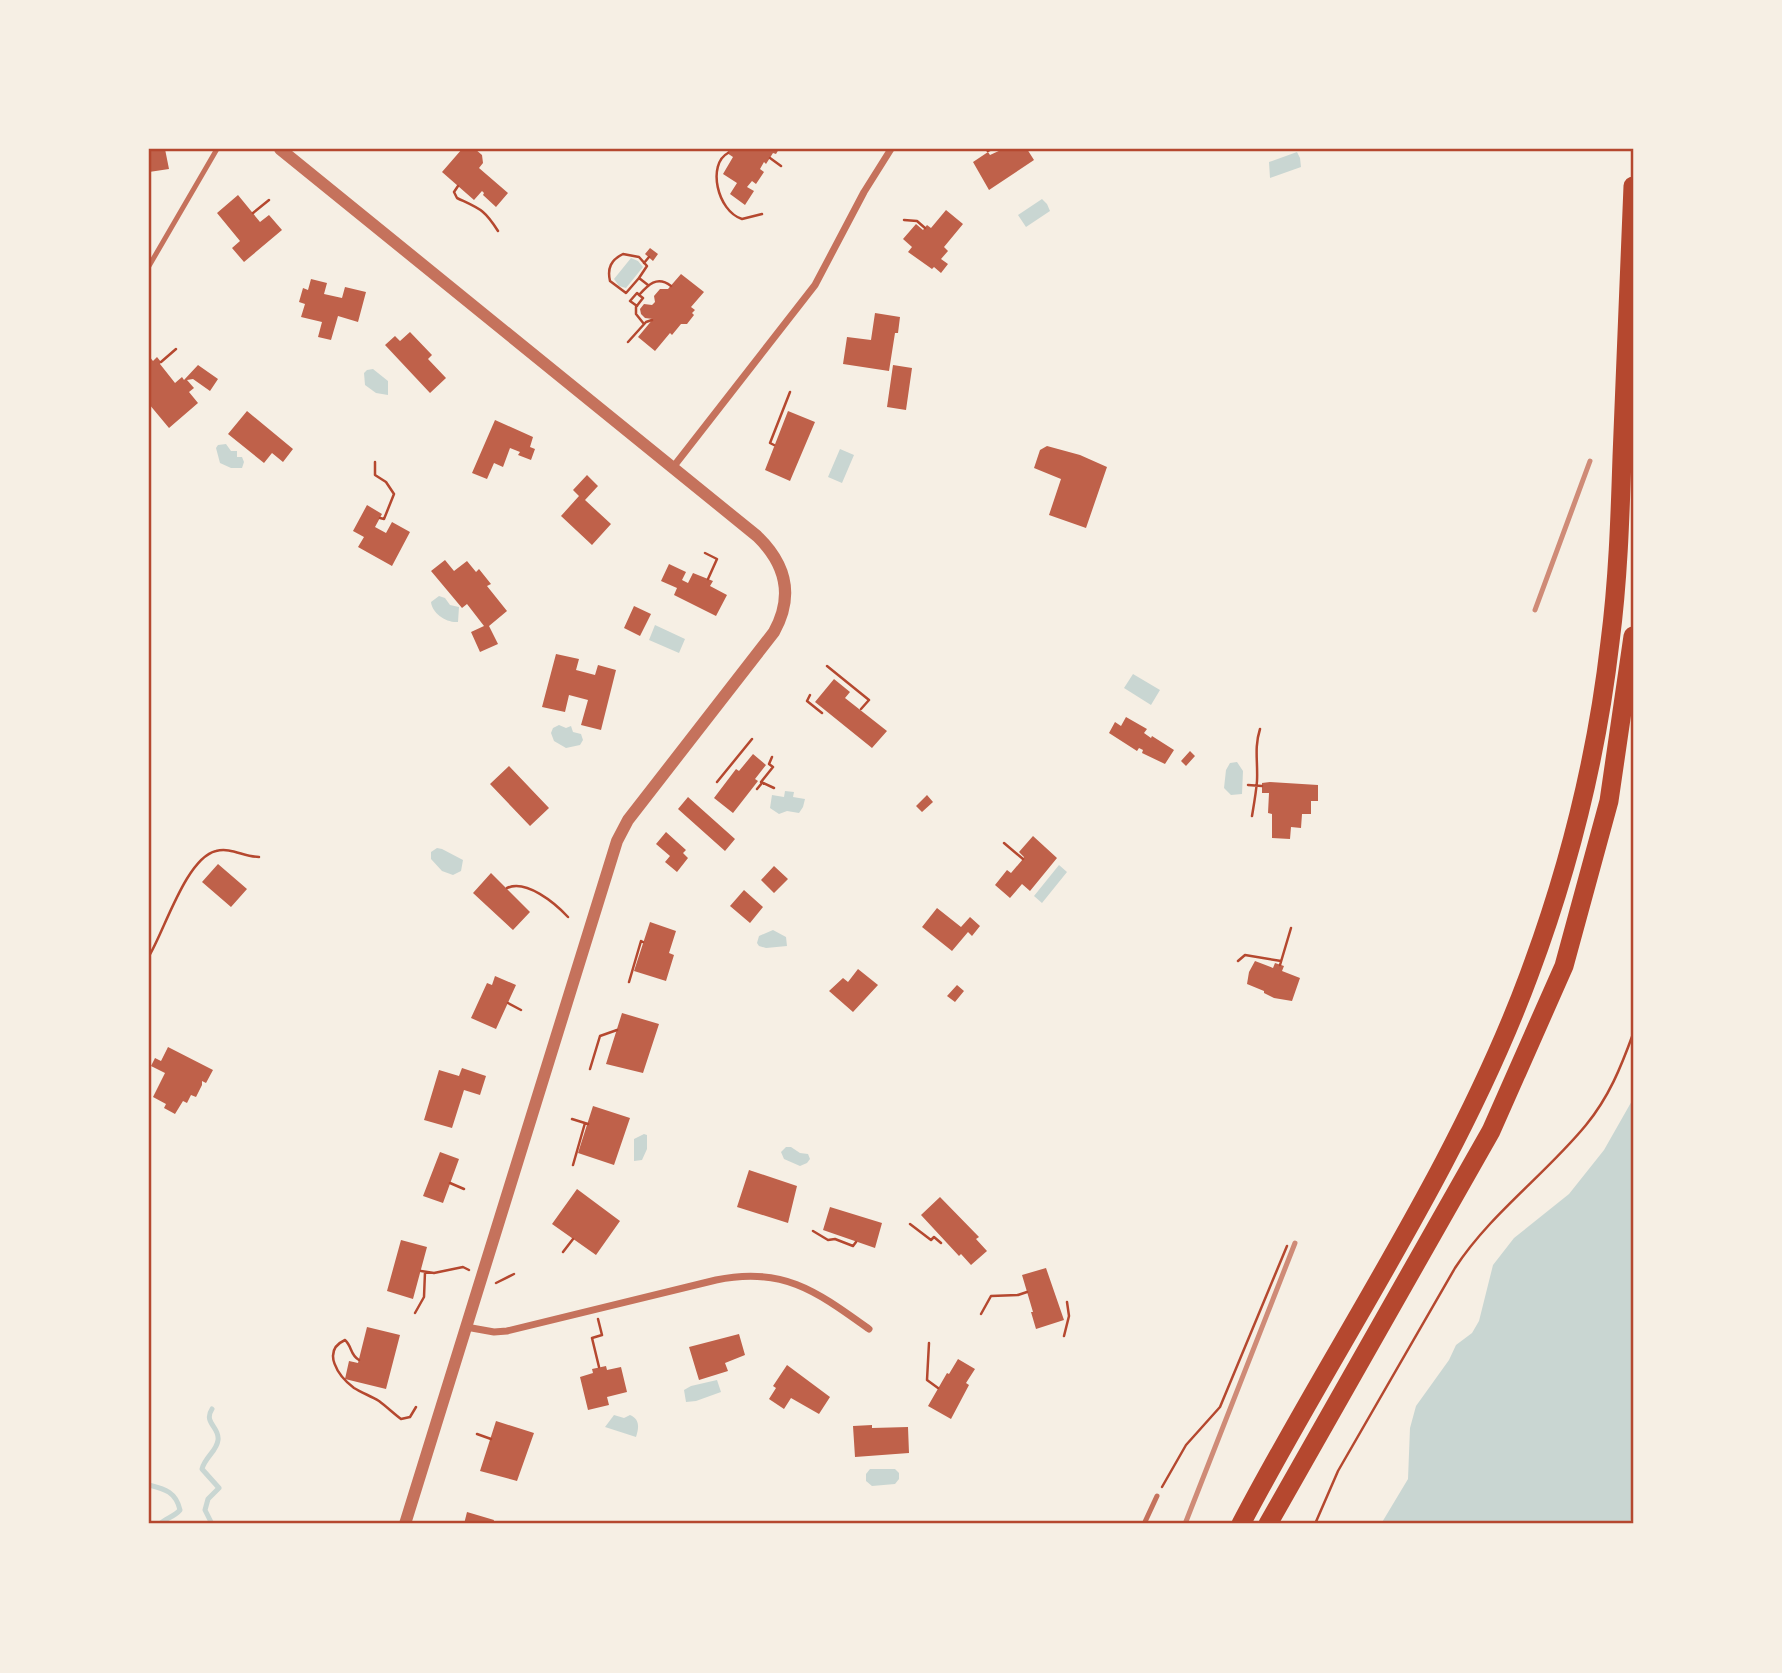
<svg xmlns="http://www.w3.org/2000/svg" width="1782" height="1673" font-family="Roboto,sans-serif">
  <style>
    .water { fill: #c9d6d2 }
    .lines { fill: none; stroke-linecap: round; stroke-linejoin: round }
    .stream { stroke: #c9d6d2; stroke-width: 5 }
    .building { fill: #bf614a }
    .path { stroke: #b5482f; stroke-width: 2.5 }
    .service { stroke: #c5725c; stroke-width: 5 }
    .minor { stroke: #c5725c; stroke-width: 7 }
    .tertiary { stroke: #c5725c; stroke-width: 12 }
    .motorway { stroke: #b5482f; stroke-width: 19 }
    .rail { stroke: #cf8b77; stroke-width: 5 }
    .neatline { fill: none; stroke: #b5482f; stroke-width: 2.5 }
  </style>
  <rect width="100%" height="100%" fill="#f6efe4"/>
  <!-- water -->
  <path class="water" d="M1297,152L1300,158L1301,167L1270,178L1269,162Z
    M1042,199L1047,204L1050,211L1026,227L1018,215Z
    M631,258L638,261L643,267L626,288L619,286L614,279Z
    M373,369L388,381V395L376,393L365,385L364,373L367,370Z
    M226,444L231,451H237V457H242L244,462L242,468H231L220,463L216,448L218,445Z
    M840,449L854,455L842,483L828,477Z
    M439,596L445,598L450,605L459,607L458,622C446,623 432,613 431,602Z
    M655,625L685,639L679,653L649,640Z
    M1133,674L1160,690L1151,705L1124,688Z
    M559,725L566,728L571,726L573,732L581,734L583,740L580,745L566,748L554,741L551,733L553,728Z
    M1237,762L1243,771L1242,794L1231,795L1224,788L1226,770L1230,763Z
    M785,791L794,792L793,797L805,799L803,807L799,813L787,811L779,814L770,808L772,795L784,797Z
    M437,848L442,849L463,860L461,871L453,875L442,871L431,859V852Z
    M1059,865L1067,872L1042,903L1034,896Z
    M773,930L786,937L787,946L766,948L759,946L757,943L759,936Z
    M1633,1099V1516L1628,1524H1381L1408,1479L1410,1428L1416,1406L1449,1360L1456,1345L1472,1333L1479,1321L1493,1265L1514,1238L1569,1194L1604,1150Z
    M644,1134L647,1135V1149L642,1160L634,1161V1139Z
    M791,1147L800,1153L808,1154L810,1159L807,1163L800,1166L784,1159L781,1152L786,1147Z
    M717,1380L721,1392L696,1401L686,1402L684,1390L691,1386Z
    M614,1415L624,1418L630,1415C640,1419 639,1428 636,1437L605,1427Z
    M870,1469H895L899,1473V1479L895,1484L872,1486L866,1481V1474Z"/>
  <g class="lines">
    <!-- stream -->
    <path class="stream" d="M149,1485C165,1489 176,1492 180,1510C174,1517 166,1518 160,1524
      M212,1524L205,1510L208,1499L219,1488L202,1469C205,1457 217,1451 218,1440C220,1427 203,1423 212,1409"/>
  </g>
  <!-- building -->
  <path class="building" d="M149,149H165L169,169L149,172Z
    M462,149H475L482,155L483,163L479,168L508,193L496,207L483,195L484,193L482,191L474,200L442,172Z
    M729,149H779L776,154L773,153L766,164L764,162L760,169L764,172L756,184L752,181L747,187L754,191L745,205L730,194L737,183L723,174L733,157L727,153Z
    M1003,149H1027L1034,160L989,190L973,162L988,152L990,155Z
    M238,195L260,222L269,215L282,230L244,262L232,248L240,241L217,213Z
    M946,210L963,224L944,247L948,251L941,259L948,264L941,273L934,267L932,269L908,252L912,247L903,239L916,224L923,230L927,225L931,228Z
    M650,248L658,254L653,261L645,254Z
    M681,274L704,292L691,307L695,310L692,313L694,315L687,324H681L672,335L670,333L655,351L638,337L653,319L645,318L641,314L640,309L644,304L652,305L655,302L654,296L660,289H668Z
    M311,279L327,283L324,294L342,298L345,287L366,292L358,322L338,316L331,340L318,337L322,322L301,317L305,304L299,302L303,288L308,290Z
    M875,313L900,317L898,333H895L889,371L843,364L847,337L871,340Z
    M410,332L432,355L428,359L446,378L430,393L385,345L395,336L400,341Z
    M149,356L153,361L157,357L161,362L160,364L175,383L182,377L184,380L198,365L218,379L210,391L193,379L187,380L194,388L189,392L198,403L169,428L149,404Z
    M893,365L912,368L906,410L887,407Z
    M247,411L293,449L283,462L272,453L264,463L228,434Z
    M788,411L815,422L790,481L765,470Z
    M495,420L533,437L530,447L535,449L531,460L518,455L520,452L510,448L503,467L494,463L487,479L472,473Z
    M1047,446L1080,455L1107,467L1086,528L1049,515L1061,479L1034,468L1040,450Z
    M587,475L598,486L585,500L611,524L592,545L561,516L579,496L573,490Z
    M367,505L382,514L375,527L386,533L392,522L410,532L392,566L358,547L364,537L353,531Z
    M445,560L454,571L467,561L476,572L479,569L491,584L487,586L507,611L489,626L498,644L480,652L471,632L484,626L467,604L462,608L431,571Z
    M669,564L686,572L682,580L688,583L693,573L713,581L710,586L727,595L716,616L674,595L677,588L661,581Z
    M634,606L651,614L640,636L624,628Z
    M556,654L579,659L576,670L595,675L598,665L616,670L601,730L581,725L588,700L569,695L565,712L542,707Z
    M834,679L850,692L845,698L887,731L872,748L815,702Z
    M1126,717L1147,729L1144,733L1151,738L1152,736L1174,750L1165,764L1142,753L1143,750L1139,748L1137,751L1109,733L1115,722L1121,726Z
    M1190,751L1195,756L1186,766L1181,761Z
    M753,754L766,765L755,779L758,781L733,813L714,798L736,769L739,771Z
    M509,766L549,808L530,826L490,784Z
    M1270,782L1318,785V801H1311V814H1302L1301,828L1291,827L1290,839L1272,838V814L1268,813L1269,793H1262V783Z
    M927,795L933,802L922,812L916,806Z
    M688,797L735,839L725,851L678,809Z
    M666,832L686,850L683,853L688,858L677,872L665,862L670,856L656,844Z
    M1033,836L1057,858L1030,891L1022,884L1010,898L995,885L1007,870L1011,873L1023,859L1024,857L1019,852Z
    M218,864L247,889L231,907L202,882Z
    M774,866L788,879L774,893L761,880Z
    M491,873L530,912L513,930L473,893Z
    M744,890L763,907L750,923L730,906Z
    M937,908L961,927L970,917L980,926L972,936L968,932L952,951L922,927Z
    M650,922L676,931L669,953L674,955L666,981L634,971Z
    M1255,961L1273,968L1275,963L1284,966L1282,971L1300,978L1292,1001L1274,998L1264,993V991L1247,984L1249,972Z
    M858,969L878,985L853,1012L829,991L843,978L848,982Z
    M495,976L516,985L496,1029L471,1018L487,983L492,985Z
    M957,985L964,991L955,1002L947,996Z
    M622,1013L659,1024L643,1073L606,1064Z
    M168,1047L213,1070L206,1083L202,1081V1085L196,1097L191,1095L187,1103L183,1101L175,1114L164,1108L166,1104L153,1097L165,1073L151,1066L155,1058L161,1061Z
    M462,1068L486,1076L480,1095L464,1090L452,1128L424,1120L439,1070L459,1076Z
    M593,1106L630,1118L614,1165L578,1153Z
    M440,1152L459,1159L443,1203L423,1196Z
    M749,1170L797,1186L788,1223L737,1207Z
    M577,1189L620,1221L596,1255L552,1224Z
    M940,1197L979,1237L976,1239L987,1251L971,1265L961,1254L959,1256L921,1215Z
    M830,1207L882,1223L875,1248L823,1230Z
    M401,1240L427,1247L413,1299L387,1291Z
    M1046,1268L1064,1320L1036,1329L1031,1312H1033L1022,1275Z
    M367,1327L400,1335L386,1389L345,1379L349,1361L358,1363Z
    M739,1334L745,1355L725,1363L728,1371L699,1380L689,1347Z
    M958,1359L975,1369L966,1383L969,1385L951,1419L928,1406L947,1373L949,1374Z
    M787,1365L830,1397L819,1414L791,1398L784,1409L769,1399L776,1388L773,1386Z
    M606,1366L607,1370L621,1367L627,1392L607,1397L609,1405L588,1410L580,1377L593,1373L592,1369Z
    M496,1421L534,1433L517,1481L480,1471Z
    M872,1425V1428L908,1427L909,1453L855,1457L853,1426Z
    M467,1512L494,1520L493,1524H464Z"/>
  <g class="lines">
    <!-- path -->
    <path class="path" d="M986,149L988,151L992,149
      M728,153C707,164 717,211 742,219L762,214
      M770,158L781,166
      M458,186L454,192L457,198C480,209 484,209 498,231
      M253,213L269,200
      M904,220L917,221L925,228
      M644,263L649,257
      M639,278L626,293L610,281C607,268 611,260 623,254L639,257L647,266L639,278L648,285
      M637,306L630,301L637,293L638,294
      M644,324L636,314V307L643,298L639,295C648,285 657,275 671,286
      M628,342L646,322L652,320
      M161,362L176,349
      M774,445L770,443L790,392
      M375,462V475L386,482L394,494L384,519L380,518
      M705,553L717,559L708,579
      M827,666L869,700L861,709
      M810,695L807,701L822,713
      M772,757L769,764L773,767L761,782L774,788
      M717,782L752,739
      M1248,785L1262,786
      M757,789L762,783
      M1252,816C1254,804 1256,793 1257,781C1258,761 1254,748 1260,729
      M1004,843L1023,859
      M507,888C526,879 555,903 568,917
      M149,956C164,932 186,858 216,851C231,847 244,857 259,857
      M1238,961L1245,955L1281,961
      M1280,965L1291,928
      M629,982L641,941L643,942
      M508,1003L521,1010
      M590,1069L600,1036L617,1030
      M572,1119L588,1124
      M573,1165L585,1123
      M450,1183L464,1189
      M910,1224L931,1240L934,1237L941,1243
      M813,1231L828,1240L835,1239L853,1246L856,1242
      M563,1252L573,1239
      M421,1271L434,1273L463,1267L469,1270
      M496,1283L514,1274
      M415,1313L424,1297L425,1272
      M981,1314L991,1296L1018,1295L1027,1292
      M598,1319L602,1335L592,1338L599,1367
      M1064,1336L1069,1316L1067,1302
      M929,1343L927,1380L938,1388
      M359,1360C350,1355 352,1346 345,1340C321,1351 338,1376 354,1388C362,1393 371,1396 379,1401C387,1407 393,1413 401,1419L410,1417L416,1407
      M477,1434L491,1439
      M1162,1487L1186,1445L1220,1407L1287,1246
      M1315,1524L1338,1471L1455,1268C1491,1213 1545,1175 1586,1125C1609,1097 1621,1067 1633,1034"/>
    <!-- service -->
    <path class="service" d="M149,266L217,149
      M1144,1524L1157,1496"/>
    <!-- minor -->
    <path class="minor" d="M674,466L815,285L864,192L891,149
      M466,1327L494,1332L507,1331L716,1280C783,1266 816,1291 869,1329"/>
    <!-- tertiary -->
    <path class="tertiary" d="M280,149L757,536C786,564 794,596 774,632L628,820L617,841L405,1524"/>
    <!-- motorway -->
    <path class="motorway" d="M1241,1524C1337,1341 1457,1169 1529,975C1569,868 1597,755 1610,642C1618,581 1620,519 1622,457C1626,367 1629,276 1633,186
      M1268,1524L1491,1131L1564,966L1609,801L1633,636"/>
    <!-- rail -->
    <path class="rail" d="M1535,610L1590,461
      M1185,1524L1295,1243"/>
  </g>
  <!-- border -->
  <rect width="1782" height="1673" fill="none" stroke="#f6efe4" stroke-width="301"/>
  <rect x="150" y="150" width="1482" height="1372" class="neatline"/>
</svg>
